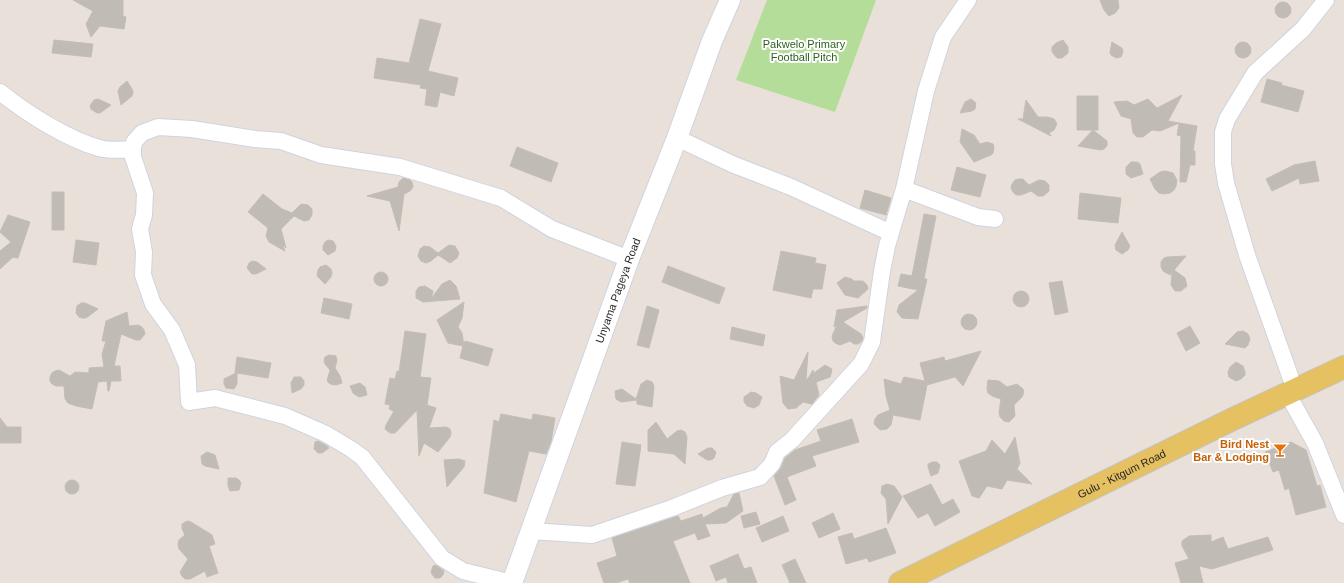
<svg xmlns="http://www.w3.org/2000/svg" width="1344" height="583" font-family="Arial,sans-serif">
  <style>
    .green { fill: #b3dd98 }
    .building { fill: #c1bbb6; stroke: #c4bdb3 }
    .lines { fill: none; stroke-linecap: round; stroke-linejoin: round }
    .minor-casing { stroke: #cfd3df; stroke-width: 18 }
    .tertiary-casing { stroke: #cfd3df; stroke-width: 22 }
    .primary-casing { stroke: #c3c3c3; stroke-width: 24 }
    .minor { stroke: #fff; stroke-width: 16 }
    .tertiary { stroke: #fff; stroke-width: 20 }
    .primary { stroke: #e6c161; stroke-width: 22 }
    .labels { text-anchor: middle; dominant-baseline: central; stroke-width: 4; stroke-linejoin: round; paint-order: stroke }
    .park-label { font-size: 11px; fill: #2e5e1d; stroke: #fff }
    .street-label { font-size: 11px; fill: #272727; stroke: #fff }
    .food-label { font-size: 11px; font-weight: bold; fill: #c56008; stroke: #fff; text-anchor: end }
  </style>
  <rect width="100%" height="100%" fill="#e9e1d9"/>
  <!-- green -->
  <path class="green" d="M767,0H876L835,112L736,80Z"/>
  <!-- building -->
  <path class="building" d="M73,0H123V16L126,17L124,29L100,26L91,37L86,24L93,11Z
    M1100,0H1118L1119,8L1115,13L1109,16L1104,10Z
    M1275 10a8 8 0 1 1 16 0a8 8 0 1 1-16 0Z
    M420,19L441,24L428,71L458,78L454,96L440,92L437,107L425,105L427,89L420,88L421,85L374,78L377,58L409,63Z
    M54,40L93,44L91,57L52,53Z
    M1063,40L1068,47V53L1062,58H1057L1052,52V47L1056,43Z
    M1235 50a8 8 0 1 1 16 0a8 8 0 1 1-16 0Z
    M1112,42L1122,48L1123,52L1121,57L1116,58L1111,55L1110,52Z
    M1267,79L1282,83L1281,85L1304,91L1298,112L1261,102Z
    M127,81L132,89L133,92L132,96L121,105L118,91L120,87Z
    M1182,95L1168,121L1179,123L1160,131L1152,130L1143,137H1137L1133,133L1131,119L1121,116L1114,102L1127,101L1134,105L1148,99L1157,108Z
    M1077,96H1098V130H1093L1107,141V146L1104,149L1100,150L1078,146L1093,130H1077Z
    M98,99L111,105L100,113H97L91,109L90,106L94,100Z
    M971,99L976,103L975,109L972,111L960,113L965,102Z
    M1026,100L1038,117H1048L1054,119L1057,124L1054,130L1049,133L1051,136L1018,119H1023Z
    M1179,123L1197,126L1193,151H1195V165H1190L1186,182H1180L1181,136L1177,135Z
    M962,129L974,135L980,144L987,142L993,144L994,147L993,153L991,155L974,162L960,142Z
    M517,147L558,163L551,182L510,166Z
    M1315,161L1319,181L1300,184L1299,178L1272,191L1266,179L1294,165Z
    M1131,162H1137L1140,164L1143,174L1131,178L1126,174V167Z
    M957,167L986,175L980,197L951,190Z
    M1165,171L1173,173L1177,180L1176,186L1174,190L1170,193L1164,194L1159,193L1155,189L1150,179L1160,172Z
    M403,178L410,180L412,182L413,187L410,191L404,194L399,231L390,201L367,196L398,187L399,182Z
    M1019,179H1023L1029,185L1039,180L1045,181L1049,185V191L1043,196H1038L1031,191L1021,195H1016L1013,192L1011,188L1012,184L1015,180Z
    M865,190L891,198L886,215L860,208Z
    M52,192H64V230H52Z
    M1080,193L1121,198L1118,223L1078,219Z
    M263,194L282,209L292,213L300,205L302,204L308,205L312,209V215L309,220L304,221L294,216L281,229L286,248L282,244L285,251L269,242L266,236L268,228L248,212Z
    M924,214L936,216L924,279H927L918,319L902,318L897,312L899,305L918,290L898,286L901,274L912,276Z
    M8,215L30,222L18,258L13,257L0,269V251L11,242L0,232Z
    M1122,232L1130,246L1128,250L1122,254L1116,250L1115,245Z
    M76,240L99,243L96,265L73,262Z
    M328,240L333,241L336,246L335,251L328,255L323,250V246L325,242Z
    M449,245L455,246L459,253L457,258L450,263L438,255L431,261L426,263L421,261L418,256L420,249L424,246L430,247L438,253Z
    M781,251L816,258L815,263L826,265L822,289H813L811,298L773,290Z
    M1186,256L1174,270L1185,278L1187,286L1181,291H1175L1171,285L1172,272L1170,275L1163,271L1161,267V262L1164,258L1167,257Z
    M252,261L257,262L266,269L256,274H252L247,268L249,263Z
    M326,265L331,269L332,273L331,277L325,284L317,276L318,270L320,267Z
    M668,266L725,288L719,304L662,282Z
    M374 279a7 7 0 1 1 14 0a7 7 0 1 1-14 0Z
    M845,277L852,279L854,281H863L867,285L868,289L858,298L845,295L837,283Z
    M450,280L456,286L460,299L423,302L416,298V291L419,287L425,286L433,291L431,299L442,284Z
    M1062,281L1068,312L1055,315L1049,283Z
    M1013 299a8 8 0 1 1 16 0a8 8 0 1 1-16 0Z
    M324,298L352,304L349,319L321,313Z
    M464,302L462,318L458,327L462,333L464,346L465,341L493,349L488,366L460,358L463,346L448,343L437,320Z
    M81,303H85L98,309L86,318H82L79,317L76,313L77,306Z
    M647,306L659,310L649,348L637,345Z
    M867,306V308L843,322L861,334L863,338L861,342L858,344H854L850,341L840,345L835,343L833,341L832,336L837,325L834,327L837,310Z
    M127,312L129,326L138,325L142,327L144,330L145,334L140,340H136L121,334L114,366H120L121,381H111L109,391H108L107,381L98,382L92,409L76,406L68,403L65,399L64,386H56L52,384L50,381V377L52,373L55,371L59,370L70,376L75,372L89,373V368L104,367L102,354L106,341H102L106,321Z
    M961 322a8 8 0 1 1 16 0a8 8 0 1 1-16 0Z
    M1190,326L1200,343L1186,351L1177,333Z
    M732,327L765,335L763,346L730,339Z
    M405,331L426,334L420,377L431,378L427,405L436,408L429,428L446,427L450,429L451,433L450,437L438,452L424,443L419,456L417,410L395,433H390L385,429L386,425L394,411L389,409L390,405L385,404L390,378L395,379L397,371L399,372Z
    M1243,331L1248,334L1250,339L1248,345L1245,348L1225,344L1237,332Z
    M981,351L963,386L955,377L927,385L920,420L893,415L891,425L887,429L880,430L874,424L875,419L878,415L890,410L886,396L884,379L901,384L904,377L925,381L920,363L944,357L945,361Z
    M808,352L806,380L809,377L813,370L814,373L825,365L832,369L831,374L830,377L816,382L819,395L812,404L803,402L796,408L788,409L783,403L780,376L794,380Z
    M329,355L336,356L337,360L335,368L340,376L342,383L336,385L330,384L327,381L330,370L325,364L324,360L325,357Z
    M237,357L271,363L268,378L237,373V384L234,389L226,388L224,384V379L236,373H235Z
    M1236,362L1243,366L1245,372V375L1241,379L1236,381L1229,377L1228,372L1230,367Z
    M294,377H301L304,381V385L301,389L292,393L291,383Z
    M647,380L652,382L654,386L652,407L637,404V400L621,402L616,399L615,391L622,389L636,399L641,384Z
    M988,380L999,381L1007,387L1017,384L1023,389L1024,392L1022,397L1014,405L1015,416L1009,422L1004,421L1000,417L999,412L1001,399L992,396L988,393L987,388Z
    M360,383L365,387L367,395L359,397L353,393L350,386Z
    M751,392L756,393L762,397L759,405L754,408L747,406L744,402V397Z
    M501,414L532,420L533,414L555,418L551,442L546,454L529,451L516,502L484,493L494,420L499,422Z
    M0,418L7,427H21V443H0Z
    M852,419L859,442L812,456L816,466L787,477L796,500L785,505L774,476L781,468L785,458L795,450L821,441L817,430Z
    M656,422L667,439L677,431L681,430L685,432L687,437L685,464L674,454L648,451V430Z
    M1015,437L1020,463L1017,469L1032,484L1007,480L1002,489L987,486L979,498L972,496L959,461L986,451L992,440L1005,454Z
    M318,441L327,446L329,448L322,453H318L314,449L315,442Z
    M622,442L641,445L635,486L616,484Z
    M1291,442L1306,450L1317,486L1320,485L1326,507L1296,515L1289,488L1285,490L1279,470L1273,472L1265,452Z
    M708,448H712L716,452L714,458L711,460H707L698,454Z
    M207,452L215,455L219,469L205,466L202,464L201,456Z
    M459,459L465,461L464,467L447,487L444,460Z
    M932,462H937L940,465L938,473L931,476L928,467V464Z
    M228,478H236L239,480L241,483L239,490L230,491L228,486Z
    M65 487a7 7 0 1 1 14 0a7 7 0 1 1-14 0Z
    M887,484L894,486L902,497L888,524L886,499L881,493L882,486Z
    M931,484L942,505L953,499L960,512L935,526L928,513L918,518L903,496Z
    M739,493L743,511L726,523L705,524L710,536L698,540L695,533L673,541L690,583H630L628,579L616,583H604L597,563L617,556L612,538L678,516L681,521L702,514L703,518L721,508L727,507L734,494Z
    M756,512L760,524L744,528L741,516Z
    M833,513L840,529L819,538L812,523Z
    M783,516L789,531L762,542L756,528Z
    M187,521L191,522L212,535L215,544L209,546L218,573L207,577L205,571L190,579H185L182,576L180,572L188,559L179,549L178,544L179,540L185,535L182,529V524Z
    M886,528L896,553L869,562L867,558L846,564L838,537L852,533L854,539Z
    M1211,535V542L1223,537L1228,549L1268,537L1273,550L1212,569L1199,566L1203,583H1181L1175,563L1189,559L1182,546V541L1189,536Z
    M738,554L744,569L751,567L757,583H728L726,577L716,581L710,566Z
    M795,559L806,583H790L782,565Z
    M436,565L444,571L443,575L440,578H435L431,573L432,569L433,566Z"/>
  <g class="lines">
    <defs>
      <path id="minor" d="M0,92C26,113 67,139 99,148C110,151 122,150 133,149
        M677,138L732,164L791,187L891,233
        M904,189L978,217L995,219
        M1295,390L1247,255L1226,183L1223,164V132L1227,119L1255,73L1303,29L1326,0
        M1287,393L1315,443L1344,515
        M530,531L592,535L672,508L722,488L760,477L772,464L777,452L792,440L861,364L872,342L882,271L887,246L904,189L926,91L943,37L968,0
        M512,583L463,571L442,558L362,457L351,449L326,434L285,416L215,398L189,402L187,365L172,330L153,304L143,275L144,252L140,229L144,215L145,193L133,157V149L134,142L142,133L158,127L192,129L255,139L281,141L321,155L400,167L501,198L552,229L629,259"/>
      <g id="tertiary">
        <path id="s1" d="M512,583L629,259L677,138L712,41L730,0"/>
      </g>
      <g id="primary">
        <path id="s2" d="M900,583L1233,419L1344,367"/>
      </g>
    </defs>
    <!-- minor casing -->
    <use href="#minor" class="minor-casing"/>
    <!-- tertiary casing -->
    <use href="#tertiary" class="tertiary-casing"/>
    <!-- primary casing -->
    <use href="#primary" class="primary-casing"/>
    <!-- minor -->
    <use href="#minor" class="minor"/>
    <!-- tertiary -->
    <use href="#tertiary" class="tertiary"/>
    <!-- primary -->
    <use href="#primary" class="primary"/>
  </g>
  <!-- icons -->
  <defs>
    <symbol id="bar-bare" viewBox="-9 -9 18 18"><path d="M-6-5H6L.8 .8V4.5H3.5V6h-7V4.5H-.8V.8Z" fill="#e8710a" stroke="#fff" stroke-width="2.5" paint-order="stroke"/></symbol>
  </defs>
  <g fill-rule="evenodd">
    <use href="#bar-bare" x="1270" y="440" width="20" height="20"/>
  </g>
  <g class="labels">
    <!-- park labels -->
    <g class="park-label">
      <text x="804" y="44">Pakwelo Primary<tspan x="804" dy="13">Football Pitch</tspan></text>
    </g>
    <!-- street labels -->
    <g class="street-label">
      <text stroke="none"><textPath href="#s1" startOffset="311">Unyama Pageya Road</textPath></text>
      <text stroke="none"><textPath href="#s2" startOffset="247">Gulu - Kitgum Road</textPath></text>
    </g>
    <!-- food labels -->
    <g class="food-label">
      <text x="1269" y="444">Bird Nest<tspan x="1269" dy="13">Bar &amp; Lodging</tspan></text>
    </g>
  </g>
</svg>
